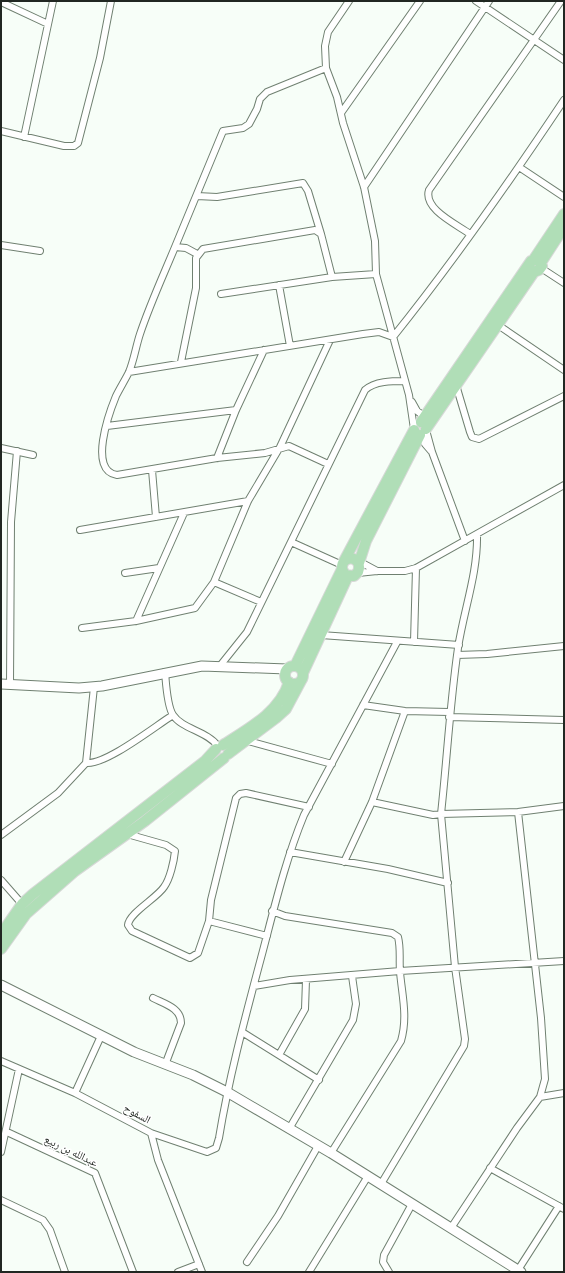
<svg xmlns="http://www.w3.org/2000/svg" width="565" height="1273" font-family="'Fira Sans Condensed','Noto Naskh Arabic',sans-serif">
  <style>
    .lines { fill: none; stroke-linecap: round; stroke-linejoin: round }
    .street-casing { stroke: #708071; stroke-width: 8 }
    .secondary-casing { stroke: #708071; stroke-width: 11 }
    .primary-casing { stroke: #d7d8d7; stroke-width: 12 }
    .street { stroke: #fff; stroke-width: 6 }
    .secondary { stroke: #fff; stroke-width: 9 }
    .primary { stroke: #b0deb7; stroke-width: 10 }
    .labels { text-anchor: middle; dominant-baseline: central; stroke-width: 3; stroke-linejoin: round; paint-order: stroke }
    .street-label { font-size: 11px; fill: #212722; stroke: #fff }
  </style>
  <rect width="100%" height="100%" fill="#f7fef8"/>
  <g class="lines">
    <defs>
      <path id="street" d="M349,1L328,32L325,46L326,68L337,97L343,123L364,187L375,241L376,274L409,395L414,429
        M476,1L564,60
        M1,2L48,24
        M341,113L420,1
        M1,131L64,146H74L78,143L100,58L111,1
        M24,137L53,1
        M519,167L564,197
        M364,187L489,1
        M197,196L217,197L303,183L308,191L321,234
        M470,234C456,224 423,209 429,190L561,1
        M1,245L40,251
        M175,247L223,131L243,128L249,124L257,109L260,99L267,92L326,68
        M197,254L186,248L175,247C163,276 150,304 140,334C136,346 134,360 129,372C125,380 120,388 116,396C109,413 88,471 117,475L217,458L265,453L289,446L328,464
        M541,268L564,283
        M279,285L290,346
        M221,294L332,277L376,274
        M498,325L564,370
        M181,362L196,288V258L203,249L315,230L321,234L332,277
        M129,372L363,334L379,332L393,337C454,261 510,181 564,100
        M456,385L470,432L472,437L479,439L564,396
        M412,402L417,411L425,417
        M107,426L236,410
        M426,430L432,452L465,541
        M422,435L425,444L431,451
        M1,448L33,455
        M217,458L236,410L264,350
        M152,470L156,517
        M80,530L248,501
        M291,542L342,565
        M360,565L364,564L377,571
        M125,573L159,568
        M358,573L377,571H405L416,568L564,485
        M214,582L261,602
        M136,621L184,513
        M82,628L136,621L195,608L214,582L248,501L280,447L330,340
        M321,635L459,645
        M414,642L416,568
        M457,655L487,654L564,646
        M219,667L247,632L365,390C375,381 392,381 405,381
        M165,672C166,683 167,706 173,715C182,729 207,731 218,746
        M10,684L11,522L17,451
        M94,687L86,763C106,765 154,727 173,715
        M363,705L405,711L449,712
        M449,717L564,720
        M248,741L332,764
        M372,802L433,815L441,814C447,759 450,703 458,648C464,609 478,573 477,534
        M127,834L166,845L175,851C174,861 170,879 164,887C157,898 129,913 128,925L132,931L190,958L198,953L209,921
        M1,835L58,793L86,763
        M290,852L388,869L448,883
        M344,862L372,802L405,711
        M1,880L22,904
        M272,911L285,916L392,933L398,937C401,949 399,960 400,972C402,995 408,1017 401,1041L331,1153
        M267,936L209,921L211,900L236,798L240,794L246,793L309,807
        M254,986L290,980L400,971L564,961
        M153,998C165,1004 181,1008 181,1023L165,1065
        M242,1032L319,1080
        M279,1055L305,1009L306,980
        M1,1061L75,1093L151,1133L158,1160L202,1272
        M75,1093L101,1036
        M540,1097L564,1093
        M289,1129L353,1020L356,1004L352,976
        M7,1132L95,1173L133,1272
        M151,1133L207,1152L216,1148L219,1138C229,1077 245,1018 261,958C274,909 285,861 304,815L397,642
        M1,1152L19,1069
        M490,1168L564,1209
        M381,1184L464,1046L465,1039L455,967L441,814L518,812L564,806
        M1,1200L43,1220L50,1230L65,1272
        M451,1228L517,1128L540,1097L545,1079L541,1018L518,812
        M247,1262L278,1216L318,1146
        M518,1270L559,1206
        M178,1272L199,1264
        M309,1272L368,1176
        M389,1272L383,1262L384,1255L412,1204"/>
      <path id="secondary" d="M1,684L79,688L102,686L202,666L287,669
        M1,985L134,1052L193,1075L227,1092L331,1153L521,1272"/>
      <path id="primary" d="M534,259L564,214
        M542,261L564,227
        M421,422L531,261L538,260L542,266L539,270L534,272L530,269L529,264
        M426,429L534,272
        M344,561L414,430
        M359,563L366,541L420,435
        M295,666L342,569C341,553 364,556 358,572L354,576L345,575L342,569
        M285 675a9 9 0 1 1 18 0a9 9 0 1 1-18 0Z
        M303,673L348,576
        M223,745C248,729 280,712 289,682
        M228,754L276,718L286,709L302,679
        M1,934L22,904L33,894L205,761L216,749
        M1,949L26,914L75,871L145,821L224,758"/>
    </defs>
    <!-- street casing -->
    <use href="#street" class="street-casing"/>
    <!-- secondary casing -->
    <use href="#secondary" class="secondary-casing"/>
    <!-- primary casing -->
    <use href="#primary" class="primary-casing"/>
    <!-- street -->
    <use href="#street" class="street"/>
    <!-- secondary -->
    <use href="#secondary" class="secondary"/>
    <!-- primary -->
    <use href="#primary" class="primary"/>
  </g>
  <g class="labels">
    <!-- street labels -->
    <g class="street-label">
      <text transform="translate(137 1114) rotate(28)">السفوح</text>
      <text transform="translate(71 1151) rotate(26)">عبدالله بن ربيع</text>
    </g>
  </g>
  <!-- border -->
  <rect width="565" height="1273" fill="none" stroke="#212722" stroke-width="4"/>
</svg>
